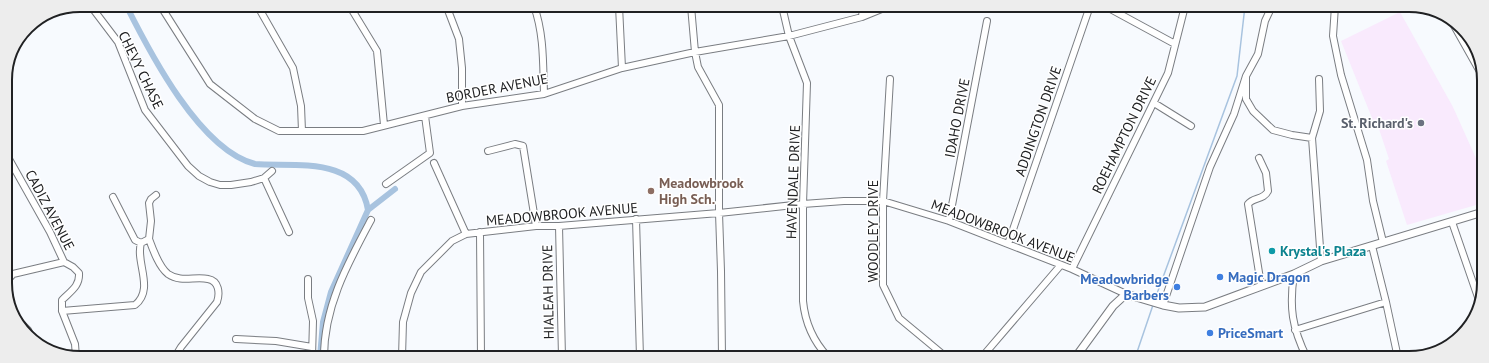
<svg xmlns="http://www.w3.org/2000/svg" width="1489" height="363" font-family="'PT Sans',sans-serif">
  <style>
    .education { fill: #f9eafd }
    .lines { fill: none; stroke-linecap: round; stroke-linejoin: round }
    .stream { stroke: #a8c3df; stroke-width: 1.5 }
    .canal { stroke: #a8c3df; stroke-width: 6 }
    .minor-casing { stroke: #7a7d82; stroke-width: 8 }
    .major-casing { stroke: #7a7d82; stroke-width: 9 }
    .minor { stroke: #fff; stroke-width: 6 }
    .major { stroke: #fff; stroke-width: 7 }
    .worship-dot { fill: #6b7280; stroke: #fff; stroke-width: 1.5 }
    .education-dot { fill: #8d6e63; stroke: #fff; stroke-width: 1.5 }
    .culture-dot { fill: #0f9aa8; stroke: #fff; stroke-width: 1.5 }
    .shop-dot { fill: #3f7fe0; stroke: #fff; stroke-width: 1.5 }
    .labels { text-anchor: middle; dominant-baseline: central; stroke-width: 3; stroke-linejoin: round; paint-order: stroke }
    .street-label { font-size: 14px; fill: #202123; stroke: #fff }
    .worship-label { font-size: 14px; font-weight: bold; fill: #5b616d; stroke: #fff; text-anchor: end }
    .education-label { font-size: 14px; font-weight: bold; fill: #785e54; stroke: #fff; text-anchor: start }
    .culture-label { font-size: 14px; font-weight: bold; fill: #0d838f; stroke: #fff; text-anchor: start }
    .shop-label { font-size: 14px; font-weight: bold; fill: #366cbe; stroke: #fff; text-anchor: start }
    .rim { fill: none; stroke: #202123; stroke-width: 2 }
  </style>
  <rect width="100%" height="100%" fill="#f7fafe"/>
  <!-- education -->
  <path class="education" d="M1400,12L1453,107L1483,174V203L1407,225L1386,161L1389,159L1377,123H1374L1341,41Z"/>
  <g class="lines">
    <!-- stream -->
    <path class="stream" d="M1155,299L1237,76L1245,6
      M1135,358L1153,305"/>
    <!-- canal -->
    <path class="canal" d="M126,5C150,53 200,150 255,164C295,167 359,155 368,210
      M320,357L323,322L331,292L359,230L368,210L395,189"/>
    <defs>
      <path id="minor" d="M90,5L118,42L145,110L188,166L199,176L210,182L220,185H231L251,182L264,178L272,171
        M160,5L210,84L255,119L279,131H363L462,106L544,94L622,68L695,52L789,36L862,17L889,6
        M257,5L293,68L301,106L302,131
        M349,5L377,51L384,125
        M446,5L459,39L462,68V106
        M534,6C544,34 543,63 544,94
        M619,6L622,68
        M691,6L695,52L698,67L719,105V213L721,271L722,357
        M782,6L789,36L807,83L803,204V301C805,322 814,342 828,357
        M1105,6L1175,44
        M1272,6L1265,21L1258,54L1246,76V99L1253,111L1273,130L1292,135L1312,138
        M1335,6L1333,36L1341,75L1367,160L1373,201L1383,242
        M862,17L863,6
        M1452,22L1483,77
        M890,79L883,201V285L899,318L946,357
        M1319,79L1320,111L1312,138L1321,261
        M1154,103L1191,126
        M6,147L9,159L50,232L64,262
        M488,151L515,144L523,146L536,226
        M1259,158L1266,173L1268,191C1264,200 1253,197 1248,204L1261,285
        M434,163L466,234
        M264,178L289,232
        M386,184L430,153L425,116
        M113,197L135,240L141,243L149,239C153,250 159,267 168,274C181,283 195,276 208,279C219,281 220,293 217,302L181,347L175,357
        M636,219L640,357
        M949,221L987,21
        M1452,222L1480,303
        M559,226L562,357
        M480,232L481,357
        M149,239L151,221L149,203L151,199L156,195
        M1008,244L1090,6
        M1372,246L1386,302L1398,358
        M64,262L73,267L79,273C80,286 71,291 62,300V311L135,305C155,289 135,262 141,243
        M1072,269L1168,73L1185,6
        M1294,274C1289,307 1292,328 1307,358
        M308,279V298L313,321L312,357
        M6,282L13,274L64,262
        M1163,305L1210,167L1234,114L1246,76
        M62,311L75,344L76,357
        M19,321L28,330L33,340
        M1295,330L1386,302
        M236,339L276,341L312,347
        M324,357C324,306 348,263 371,220
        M402,357L403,322L411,293L421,272L452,241L466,234L536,226H559L719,213L803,204L844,201H883L949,221L1072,269L1126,294
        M982,357L1060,266"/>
      <path id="major" d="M1075,358L1113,306L1126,294L1163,305L1179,308L1205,307L1294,274L1321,261L1483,212"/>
    </defs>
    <!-- minor casing -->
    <use href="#minor" class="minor-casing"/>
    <!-- major casing -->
    <use href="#major" class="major-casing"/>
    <!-- minor -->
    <use href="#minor" class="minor"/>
    <!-- major -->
    <use href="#major" class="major"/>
  </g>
  <!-- markers -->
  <circle class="worship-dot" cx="1421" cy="123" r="4"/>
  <circle class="education-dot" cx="651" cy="191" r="4"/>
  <circle class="culture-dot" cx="1272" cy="251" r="4"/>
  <g class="shop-dot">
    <circle cx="1220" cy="277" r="4"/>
    <circle cx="1177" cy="287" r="4"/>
    <circle cx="1210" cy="333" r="4"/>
  </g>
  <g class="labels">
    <!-- street labels -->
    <g class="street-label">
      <text transform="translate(141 70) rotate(64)">CHEVY CHASE</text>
      <text transform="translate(497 88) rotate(-11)">BORDER AVENUE</text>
      <text transform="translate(957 118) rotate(-79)">IDAHO DRIVE</text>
      <text transform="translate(1038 121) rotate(-71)">ADDINGTON DRIVE</text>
      <text transform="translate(1124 135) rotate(-64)">ROEHAMPTON DRIVE</text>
      <text transform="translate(793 182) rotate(-88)">HAVENDALE DRIVE</text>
      <text transform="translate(50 210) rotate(62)">CADIZ AVENUE</text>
      <text transform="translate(562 214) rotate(-5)">MEADOWBROOK AVENUE</text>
      <text transform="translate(873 231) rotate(-90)">WOODLEY DRIVE</text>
      <text transform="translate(1003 231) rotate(21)">MEADOWBROOK AVENUE</text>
      <text transform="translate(548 292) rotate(-91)">HIALEAH DRIVE</text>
    </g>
    <!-- worship labels -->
    <g class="worship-label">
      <text x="1413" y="123">St. Richard's</text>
    </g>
    <!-- education labels -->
    <g class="education-label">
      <text x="659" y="183">Meadowbrook<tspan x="659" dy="16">High Sch.</tspan></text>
    </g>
    <!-- culture labels -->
    <g class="culture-label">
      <text x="1280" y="251">Krystal's Plaza</text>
    </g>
    <!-- shop labels -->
    <g class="shop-label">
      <text x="1228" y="277">Magic Dragon</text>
      <text x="1169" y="279" text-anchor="end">Meadowbridge<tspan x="1169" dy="16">Barbers</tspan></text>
      <text x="1218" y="333">PriceSmart</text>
    </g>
  </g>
  <!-- crop -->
  <path d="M0 0H1489V363H0ZM80 12H1409A68 68 0 0 1 1477 80V283A68 68 0 0 1 1409 351H80A68 68 0 0 1 12 283V80A68 68 0 0 1 80 12Z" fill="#ededed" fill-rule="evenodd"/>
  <path class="rim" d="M80 12H1409A68 68 0 0 1 1477 80V283A68 68 0 0 1 1409 351H80A68 68 0 0 1 12 283V80A68 68 0 0 1 80 12Z"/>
</svg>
